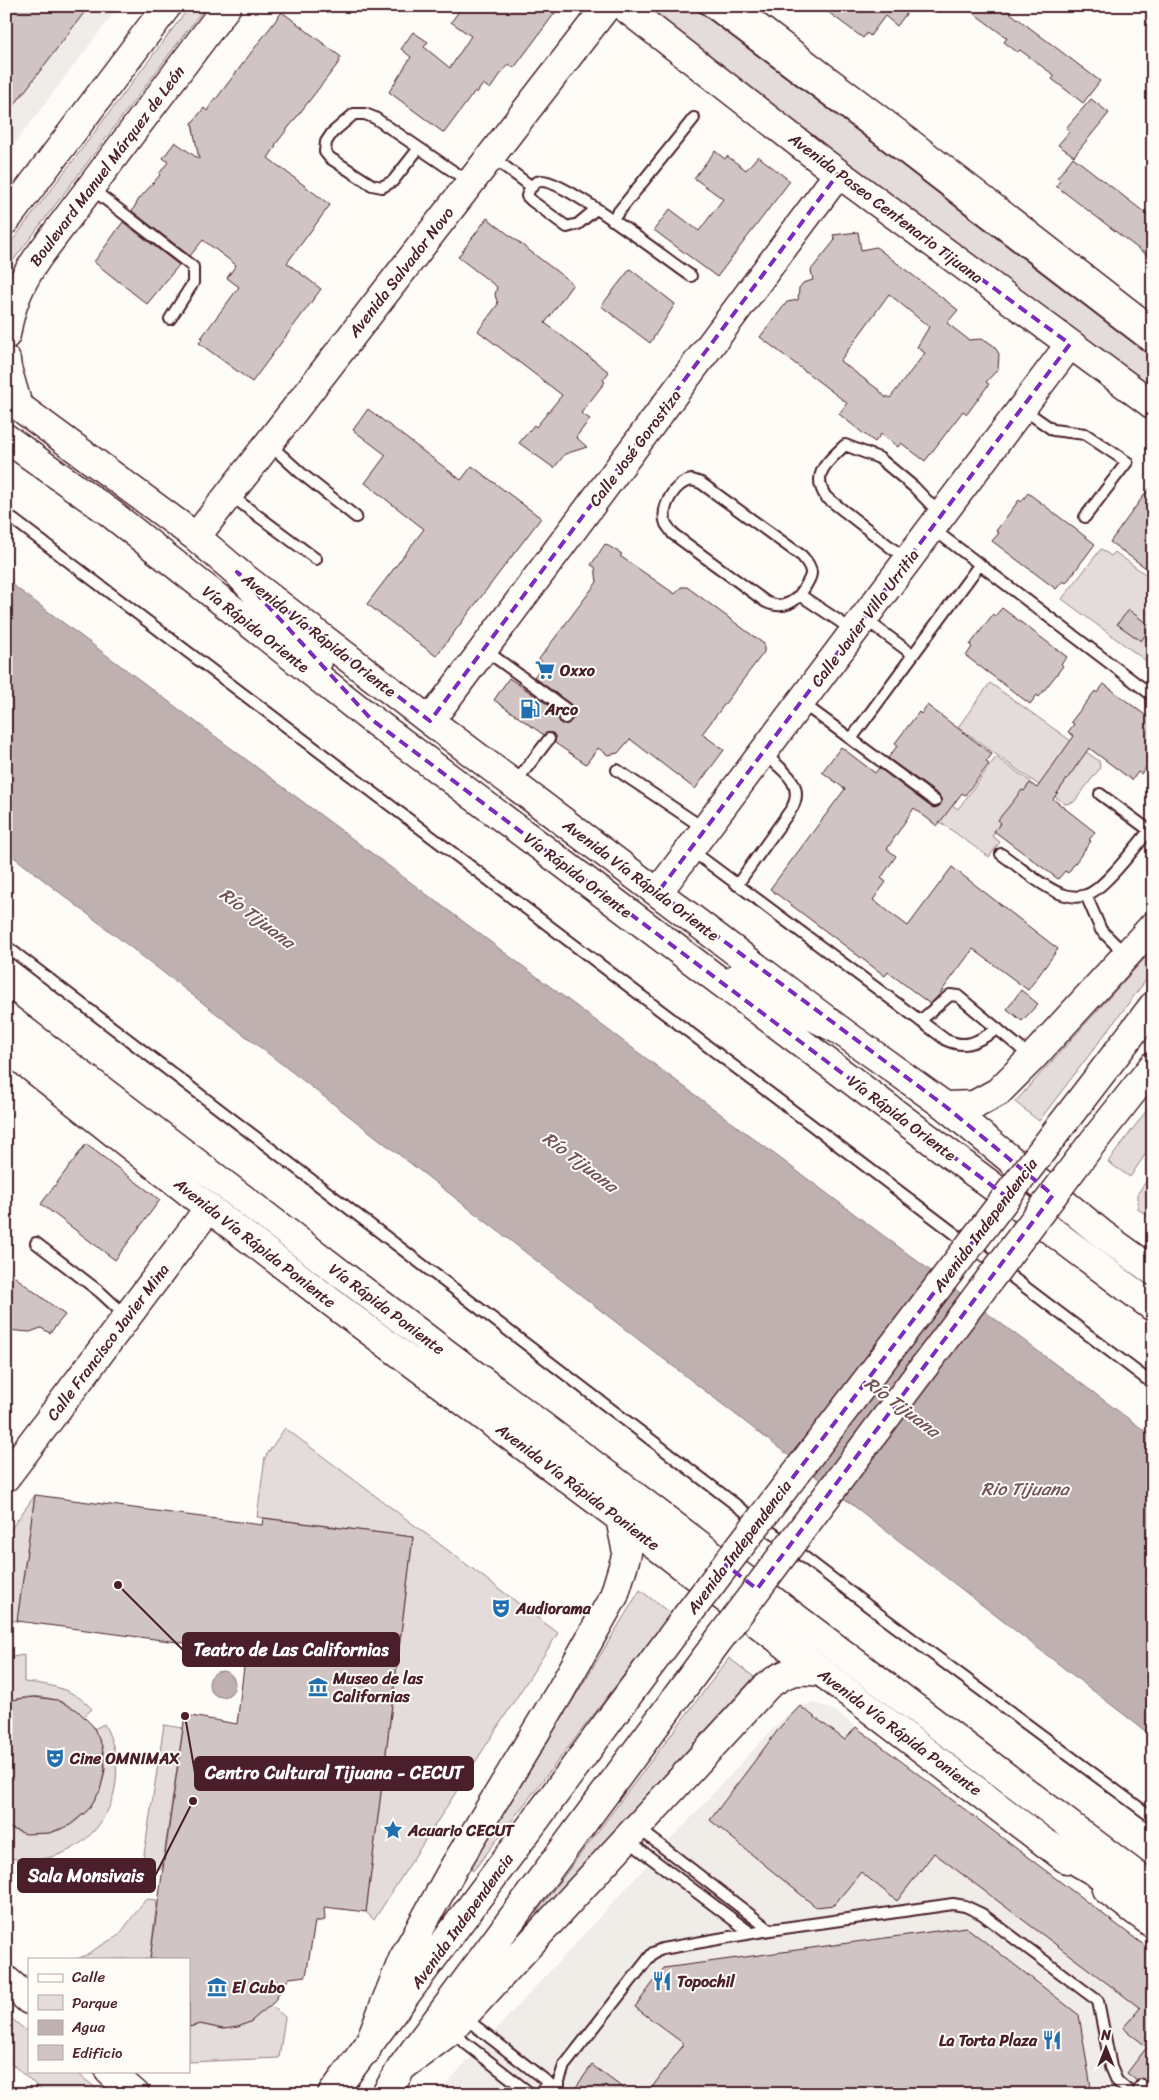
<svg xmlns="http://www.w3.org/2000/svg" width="1159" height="2100" font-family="Sriracha,sans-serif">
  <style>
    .built { fill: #f0ece8 }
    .green { fill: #e3dcda; stroke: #967e82 }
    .water { fill: #c0b1b1; stroke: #91777b }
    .building { fill: #d0c5c4; stroke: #4a1f2b; fill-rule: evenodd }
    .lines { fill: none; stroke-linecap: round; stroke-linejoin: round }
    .lane-casing { stroke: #4a1f2b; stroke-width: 14 }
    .secondary-casing { stroke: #4a1f2b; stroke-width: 31 }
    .primary-casing { stroke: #4a1f2b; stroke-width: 31 }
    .highway-casing { stroke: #4a1f2b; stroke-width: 31 }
    .lane { stroke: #fdfcf7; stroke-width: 10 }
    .secondary { stroke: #fdfcf7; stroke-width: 28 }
    .primary { stroke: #fdfcf7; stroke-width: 28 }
    .highway { stroke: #fdfcf7; stroke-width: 28 }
    .secondary-bridge-casing { stroke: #4a1f2b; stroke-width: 31; stroke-linecap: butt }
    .secondary-bridge { stroke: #fdfcf7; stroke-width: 28 }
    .marked { fill: none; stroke: #7b2cbf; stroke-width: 4; stroke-dasharray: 10 6; stroke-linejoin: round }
    .labels { text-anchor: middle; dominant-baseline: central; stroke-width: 4; stroke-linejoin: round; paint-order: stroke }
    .street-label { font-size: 16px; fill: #4a1f2b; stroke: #fdfcf7 }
    .poi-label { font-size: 16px; font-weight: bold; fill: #4a1f2b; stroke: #fdfcf7; text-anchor: start }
    .water-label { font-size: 18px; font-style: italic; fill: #73525a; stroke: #fdfcf7 }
    .leader { fill: none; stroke: #4a1f2b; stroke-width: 2 }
    .callout-dot { fill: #4a1f2b; stroke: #fdfcf7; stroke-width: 2 }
    .callout { fill: #4a1f2b; stroke: #4a1f2b; stroke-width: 2 }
    .callout-label { font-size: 18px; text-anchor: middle; font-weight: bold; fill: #fff }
  </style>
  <rect width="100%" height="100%" fill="#fdfcf7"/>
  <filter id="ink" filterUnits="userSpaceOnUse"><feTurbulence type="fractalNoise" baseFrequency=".02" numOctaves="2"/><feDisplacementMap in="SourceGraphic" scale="10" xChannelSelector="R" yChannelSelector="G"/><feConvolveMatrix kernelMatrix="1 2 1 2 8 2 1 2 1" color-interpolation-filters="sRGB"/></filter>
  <g filter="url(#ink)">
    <!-- built -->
    <path class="built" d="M6,6H119L6,155Z
      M815,1703L835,1711L1153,1952V2094H437L768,1734L789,1713L800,1706Z"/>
    <!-- green -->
    <path class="green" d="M190,6H206L6,270V249Z
      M640,6H700L1153,350V388L871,186Z
      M1101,549L1111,556L1115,552L1153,580V666L1062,599Z
      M990,683L1099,761L1100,768L1074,802L1065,804L958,727Z
      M996,757L1031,782L992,836L1000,842L989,857L933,817L945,800L958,809Z
      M1153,949V971L1039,1121L1015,1102Z
      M1153,1102V1143L1130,1177L1108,1162Z
      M1153,1171V1220L1138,1209V1193Z
      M285,1428L558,1633L374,1920L366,1912L413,1537L257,1517L265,1457Z
      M35,1495L17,1621L6,1620V1536Z
      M640,1590L671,1614L473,1871L470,1869Z
      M24,1655V1682C50,1684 74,1689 92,1709L83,1717C65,1697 30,1690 6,1704V1658Z
      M729,1658L754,1677L537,1915L536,1913Z
      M104,1724C143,1794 86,1876 6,1857V1827C20,1832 33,1835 48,1833C78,1829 102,1799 105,1769C106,1755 100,1742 94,1729Z
      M164,1725L183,1728L162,1869L142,1867Z
      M146,1899L157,1900L150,1959H77L91,1953L90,1952L119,1935Z
      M273,2007L285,2017L279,2058L189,2062V2027L200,2024L223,2029L250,2022L266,2008Z
      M6,2014L29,2033V2071H75L103,2094H46L6,2059Z"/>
    <!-- water -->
    <path class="water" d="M6,580L1153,1437V1737L6,851Z
      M209 1684a13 13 0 1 1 26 0a13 13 0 1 1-26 0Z"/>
    <!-- building -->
    <path class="building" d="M6,6H89L6,116Z
      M463,6H560L514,68L508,64L490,89L483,84L477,93L475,91L444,133L389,92L411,57L401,49L413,32L428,42L424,47L450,68L471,36L451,22Z
      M820,6H912L897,26L885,16L870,36L867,33L863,38Z
      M964,6H1001L1100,81L1083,103L1052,79L1055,76L1020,50L1017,52L1004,42L1007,38Z
      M282,12L341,57L339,60L340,61L275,145L276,146L268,158L330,205L287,263L321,289L252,382L199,343L202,339L201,338L239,287L227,278L236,265L203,240L190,256L132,211L139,199L160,175L159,174L168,162L163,158L175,142L199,159L192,123L204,108L207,111L215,98L216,99Z
      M1091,99L1109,113L1074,156L1058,145L1070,131L1066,128Z
      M715,151L725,159L727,156L746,170L758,156L790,181L717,277L654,230L670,209L699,231L723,199L694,178Z
      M1073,157L1153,219V260L1056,186L1060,181L1057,178Z
      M487,218L573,284L545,323L609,372L603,380L605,382L581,413L590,419L576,437L587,447L565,454L554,468L519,443L534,425L536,427L562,395L478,331L498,304L495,295L497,287L458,257Z
      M123,222L179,265L147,304L94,262Z
      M858,232L861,250L876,247L958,310L947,323L969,340L981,339L987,341L994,346L999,354L998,369L986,382L989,384L967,414L963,411L925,461L901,443L898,447L881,434L875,442L864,434L839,414L847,403L760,337L787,302L798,300L799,288L803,283L813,280L811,270L835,240L833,235ZM889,294L929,327L917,347L925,353L890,398L887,396L886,398L879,390L840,361Z
      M630,269L675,304L650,343L601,306Z
      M368,409L461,480L472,466L541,518L436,656L367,604L424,529L365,483L386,455L353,430Z
      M1153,483V573L1110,542Z
      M1028,493L1095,544L1066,583L1063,581L1056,589L992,541L999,533L996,531L1019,500L1021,502Z
      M605,544L622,554L620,556L675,594L681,587H687L764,644V652L702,734L724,750L695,789L630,739L618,753L608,755L598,748L586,764L555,743V737L553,733H547L544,735L494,700L509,678L560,713L558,718L561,724H568L574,718V712L570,704L534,677L544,664L539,659L597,582L595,567L591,565Z
      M1002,608L1067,657L1061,664L1063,666L1039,697L1037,695L1030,704L966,656L972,647L970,645L993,614L995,616Z
      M1129,610L1151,627L1141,641L1117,624Z
      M1104,684L1153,721V758L1141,774L1138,772L1132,780L1089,748L1053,799L1095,832L1089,840L1091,841L1068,873L1065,871L1058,879L994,831L1001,823L998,820L1022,790L1024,791L1030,783L1037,788L1074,736L1068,732L1074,724L1071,722L1095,691L1097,693Z
      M927,705L992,754L986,762L989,764L965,795L962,793L937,826L914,808L887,849L896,856L881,878L886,882L873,900L908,926L952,867L1058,949L1028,990L973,949L938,996L930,1004L888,972L885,976L770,889L845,789L822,772L841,747L875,773L879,768L931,807L935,808L940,805L942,801L939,795L888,758L898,745L895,743L919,712L921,714Z
      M1021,990L1038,1004L1022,1021L1007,1009Z
      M86,1144L160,1200L115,1260L41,1204Z
      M6,1270L65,1315L50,1333L41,1328L30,1332L6,1330Z
      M35,1495L262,1525L263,1518L413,1537L366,1912L324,1907L325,1920L315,1922L306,1976L289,1978L273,2003L250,2022L238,2027L223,2029L200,2024L189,2027V1959H150L185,1715L237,1724L246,1651L17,1621Z
      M34,1697L57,1700L77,1710L93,1726L102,1746L105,1769L100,1791L88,1810L70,1825L49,1833L26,1834L6,1827V1704L12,1700Z
      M800,1706L845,1740L856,1727L1153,1952V2094L1147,2089L1149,2085L1146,2080L1142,2078L1137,2081L1127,2073L1147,2047L1123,2028L1140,2008L934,1853L897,1901L861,1872L834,1905L816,1907L710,1820L781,1726Z
      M966,1927L1079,2015L1092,2094H647L684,2044L635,2007L664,1968Z
      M592,2065L631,2094H571Z"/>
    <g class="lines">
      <defs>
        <path id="lane" d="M702,6L855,121L1153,350
          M419,148L393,181L382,187L372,185L330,158L325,152L326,142L332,133L354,114H365L375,118L469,182
          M492,157L532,187
          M92,189L193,267V283L170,319
          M596,209L578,224L567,227L532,201L527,196C529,188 534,181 542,181C566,181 666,259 691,276
          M612,220L694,118
          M1023,409L1053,430L1085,434L1127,462L1085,517
          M269,444L302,474L356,517
          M692,480L701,483L802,556C806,561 811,566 811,573C811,578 807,583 805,587C796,603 783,610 766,602L673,534C671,531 668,527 666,524C660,507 675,482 692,480Z
          M230,495L316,559
          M6,514L1153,1384
          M933,529L1153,696
          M907,560L826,497C810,473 829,461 845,445L879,458L914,487L940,514
          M800,595L854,631
          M865,619L912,654
          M485,650L566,709L568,714L565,718
          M802,703L851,739
          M617,770L705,829
          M515,783L549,739
          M1100,794L1153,833
          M935,801L851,739L980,564
          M691,850L946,1040C969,1050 978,1040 998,1029
          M1001,854C1020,867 1038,884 1059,893C1067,896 1078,898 1086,895C1104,890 1139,842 1153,826
          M737,885L792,808C806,783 780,768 763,753
          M1086,895L1101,930L1125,954
          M6,946L876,1612L1153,1818
          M920,1021L950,995L958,996L1031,1057
          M36,1243L100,1292L126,1316
          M638,1828L770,1930
          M627,1840L751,1933
          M465,2018L559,2091
          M451,2032L531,2094
          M539,2094L548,2082
          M559,2094V2081L564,2066L648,1959L653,1953L662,1949L770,1930L953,1904L965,1906L982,1914L1098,2001L1111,2067L1117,2081L1132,2094
          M1136,2094L1142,2085"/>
        <path id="secondary" d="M623,6L823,162L1153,405
          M729,6L898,134L1153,332
          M6,220L167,6
          M6,335C11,304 20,283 38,257L227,6
          M6,360L7,368L18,406
          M6,397L196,537L237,572L430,721L841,1031L945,1106L1102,1234L1153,1271
          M196,537L607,6
          M430,721L838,174
          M658,892L1070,344
          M6,1047L209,1208L339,1308L620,1518L1066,1859
          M945,1106L974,1105L998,1092L1032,1058L1153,926
          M1060,1127L1153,1006
          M1089,1147L1153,1066
          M6,1477L209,1208
          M1106,1889L1153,1924
          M366,2051L403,1959L454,1867L560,1692L614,1596L627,1553L620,1518
          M402,2067L450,2031L767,1686C788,1670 796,1669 821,1672
          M332,2094L686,1617
          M386,2094L402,2067L721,1637"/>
        <path id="primary" d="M6,1980L29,2000
          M109,2071L135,2094"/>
        <path id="highway" d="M6,438L109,512L371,719L1153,1307
          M237,572L318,661
          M737,978L841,1031
          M6,1017L357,1286L1153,1888
          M428,1358L496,1426
          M1047,1844L1145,1901"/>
      </defs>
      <!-- lane casing -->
      <use href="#lane" class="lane-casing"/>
      <!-- secondary casing -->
      <use href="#secondary" class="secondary-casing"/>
      <!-- primary casing -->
      <use href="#primary" class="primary-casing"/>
      <!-- highway casing -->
      <use href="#highway" class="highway-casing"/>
      <!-- lane -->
      <use href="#lane" class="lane"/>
      <!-- secondary -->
      <use href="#secondary" class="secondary"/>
      <!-- primary -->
      <use href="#primary" class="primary"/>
      <!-- highway -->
      <use href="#highway" class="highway"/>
      <defs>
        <path id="secondary-bridge" d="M686,1617L1060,1127
          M721,1637L1089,1147"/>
      </defs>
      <!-- secondary-bridge casing -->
      <use href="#secondary-bridge" class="secondary-bridge-casing"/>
      <!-- secondary-bridge -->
      <use href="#secondary-bridge" class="secondary-bridge"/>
    </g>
  </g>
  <!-- marked area -->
  <path class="marked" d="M838,174L1070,344L658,892L945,1106L1053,1195L757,1589L726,1565L1007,1197L371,719L237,572L430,721Z"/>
  <!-- icons -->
  <defs>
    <symbol id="supermarket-bare" viewBox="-9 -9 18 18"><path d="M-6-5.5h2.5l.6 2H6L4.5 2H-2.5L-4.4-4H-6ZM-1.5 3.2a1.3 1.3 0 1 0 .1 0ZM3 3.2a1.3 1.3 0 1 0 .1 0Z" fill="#1f6fb2" stroke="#fdfcf7" stroke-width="2.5" paint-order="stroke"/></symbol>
    <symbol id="fuel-bare" viewBox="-9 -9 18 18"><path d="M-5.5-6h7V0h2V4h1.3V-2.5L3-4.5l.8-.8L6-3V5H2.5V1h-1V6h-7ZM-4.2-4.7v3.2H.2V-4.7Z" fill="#1f6fb2" stroke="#fdfcf7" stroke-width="2.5" paint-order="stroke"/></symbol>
    <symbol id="theatre-bare" viewBox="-9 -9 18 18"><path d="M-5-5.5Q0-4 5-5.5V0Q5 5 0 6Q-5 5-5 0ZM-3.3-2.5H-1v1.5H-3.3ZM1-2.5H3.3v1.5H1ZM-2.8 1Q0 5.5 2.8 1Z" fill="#1f6fb2" stroke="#fdfcf7" stroke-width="2.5" paint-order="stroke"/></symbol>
    <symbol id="museum-bare" viewBox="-9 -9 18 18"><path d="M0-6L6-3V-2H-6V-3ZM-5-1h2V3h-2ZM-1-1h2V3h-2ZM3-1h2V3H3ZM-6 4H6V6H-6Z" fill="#1f6fb2" stroke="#fdfcf7" stroke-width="2.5" paint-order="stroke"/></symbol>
    <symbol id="sight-bare" viewBox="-9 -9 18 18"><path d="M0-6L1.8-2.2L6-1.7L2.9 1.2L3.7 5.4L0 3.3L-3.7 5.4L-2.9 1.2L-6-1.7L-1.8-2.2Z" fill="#1f6fb2" stroke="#fdfcf7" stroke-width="2.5" paint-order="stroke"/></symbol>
    <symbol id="restaurant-bare" viewBox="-9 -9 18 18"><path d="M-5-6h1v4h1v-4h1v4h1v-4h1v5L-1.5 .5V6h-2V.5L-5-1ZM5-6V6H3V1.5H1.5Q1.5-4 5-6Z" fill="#1f6fb2" stroke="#fdfcf7" stroke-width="2.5" paint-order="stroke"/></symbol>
  </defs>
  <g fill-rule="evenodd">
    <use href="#supermarket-bare" x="531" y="656" width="28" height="28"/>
    <use href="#fuel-bare" x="516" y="695" width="28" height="28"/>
    <use href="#theatre-bare" x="487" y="1594" width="28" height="28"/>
    <use href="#museum-bare" x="304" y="1673" width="28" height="28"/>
    <use href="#theatre-bare" x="41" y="1744" width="28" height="28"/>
    <use href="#sight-bare" x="379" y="1816" width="28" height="28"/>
    <use href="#restaurant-bare" x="648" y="1967" width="28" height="28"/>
    <use href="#museum-bare" x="203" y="1973" width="28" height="28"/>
    <use href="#restaurant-bare" x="1038" y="2026" width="28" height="28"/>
  </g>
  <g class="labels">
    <!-- street labels -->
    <g class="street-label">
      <text transform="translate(107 166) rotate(-53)">Boulevard Manuel Márquez de León</text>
      <text transform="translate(886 208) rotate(37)">Avenida Paseo Centenario Tijuana</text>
      <text transform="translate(401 272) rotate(-52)">Avenida Salvador Novo</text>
      <text transform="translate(635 448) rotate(-53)">Calle José Gorostiza</text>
      <text transform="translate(865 618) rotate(-53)">Calle Javier Villa Urritia</text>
      <text transform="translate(256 629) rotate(38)">Vía Rápida Oriente</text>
      <text transform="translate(319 635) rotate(38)">Avenida Vía Rápida Oriente</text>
      <text transform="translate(578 875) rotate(37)">Vía Rápida Oriente</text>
      <text transform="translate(641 880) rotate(37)">Avenida Vía Rápida Oriente</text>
      <text transform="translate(902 1118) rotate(37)">Vía Rápida Oriente</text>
      <text transform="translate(985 1225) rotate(-53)">Avenida Independencia</text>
      <text transform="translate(255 1243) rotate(38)">Avenida Vía Rápida Poniente</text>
      <text transform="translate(387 1309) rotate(37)">Vía Rápida Poniente</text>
      <text transform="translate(108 1342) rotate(-53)">Calle Francisco Javier Mina</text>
      <text transform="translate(578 1487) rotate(37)">Avenida Vía Rápida Poniente</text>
      <text transform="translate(739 1547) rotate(-53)">Avenida Independencia</text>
      <text transform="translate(900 1732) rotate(37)">Avenida Vía Rápida Poniente</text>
      <text transform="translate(462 1921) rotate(-54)">Avenida Independencia</text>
    </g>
    <!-- poi labels -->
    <g class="poi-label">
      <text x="560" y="670">Oxxo</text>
      <text x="545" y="709">Arco</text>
      <text x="516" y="1608">Audiorama</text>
      <text x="333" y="1678">Museo de las<tspan x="333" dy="18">Californias</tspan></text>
      <text x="70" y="1758">Cine OMNIMAX</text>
      <text x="408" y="1830">Acuario CECUT</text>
      <text x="677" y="1981">Topochil</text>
      <text x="232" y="1987">El Cubo</text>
      <text x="1037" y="2040" text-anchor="end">La Torta Plaza</text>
    </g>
    <!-- water labels -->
    <g class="water-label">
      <text transform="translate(257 918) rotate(37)">Río Tijuana</text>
      <text transform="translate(580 1162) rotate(37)">Río Tijuana</text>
      <text transform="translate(902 1407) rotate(37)">Río Tijuana</text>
      <text x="1025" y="1489">Rio Tijuana</text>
    </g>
  </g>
  <!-- callouts -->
  <path class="leader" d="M118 1585L183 1650M185 1716L195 1773M193 1801L155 1876"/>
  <g class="callout-dot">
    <circle cx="118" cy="1585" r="5"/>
    <circle cx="185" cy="1716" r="5"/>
    <circle cx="193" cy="1801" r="5"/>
  </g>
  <g class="callout">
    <rect x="183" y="1633" width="216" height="33" rx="5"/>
    <rect x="195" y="1757" width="278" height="33" rx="5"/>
    <rect x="18" y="1859" width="137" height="33" rx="5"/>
  </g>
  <g class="callout-label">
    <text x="291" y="1656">Teatro de Las Californias</text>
    <text x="334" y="1779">Centro Cultural Tijuana - CECUT</text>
    <text x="86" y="1882">Sala Monsivais</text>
  </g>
  <!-- margin -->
  <rect width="1159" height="2100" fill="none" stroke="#fdfcf7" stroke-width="25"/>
  <rect x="12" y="12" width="1134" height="2075" fill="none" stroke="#4a1f2b" stroke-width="2" filter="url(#ink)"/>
  <!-- legend -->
  <rect x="28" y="1958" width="162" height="115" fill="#fdfcf7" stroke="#b5a4a5"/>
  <rect x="38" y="1974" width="25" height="8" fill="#fdfcf7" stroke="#b5a4a5"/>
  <text x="72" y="1982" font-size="15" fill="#4a1f2b">Calle</text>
  <rect x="38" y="1995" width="25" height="15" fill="#e3dcda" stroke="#b5a4a5"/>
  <text x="72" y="2008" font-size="15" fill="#4a1f2b">Parque</text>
  <rect x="38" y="2020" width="25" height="15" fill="#c0b1b1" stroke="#b5a4a5"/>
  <text x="72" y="2032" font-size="15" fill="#4a1f2b">Agua</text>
  <rect x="38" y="2045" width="25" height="15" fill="#d0c5c4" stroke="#b5a4a5"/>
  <text x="72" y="2058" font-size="15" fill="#4a1f2b">Edificio</text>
  <!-- north arrow -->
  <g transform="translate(1106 2048)" stroke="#fdfcf7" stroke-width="4" paint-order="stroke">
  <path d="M0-4L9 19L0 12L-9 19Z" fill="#4a1f2b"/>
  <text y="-8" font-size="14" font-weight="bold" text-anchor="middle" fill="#4a1f2b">N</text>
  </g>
</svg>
